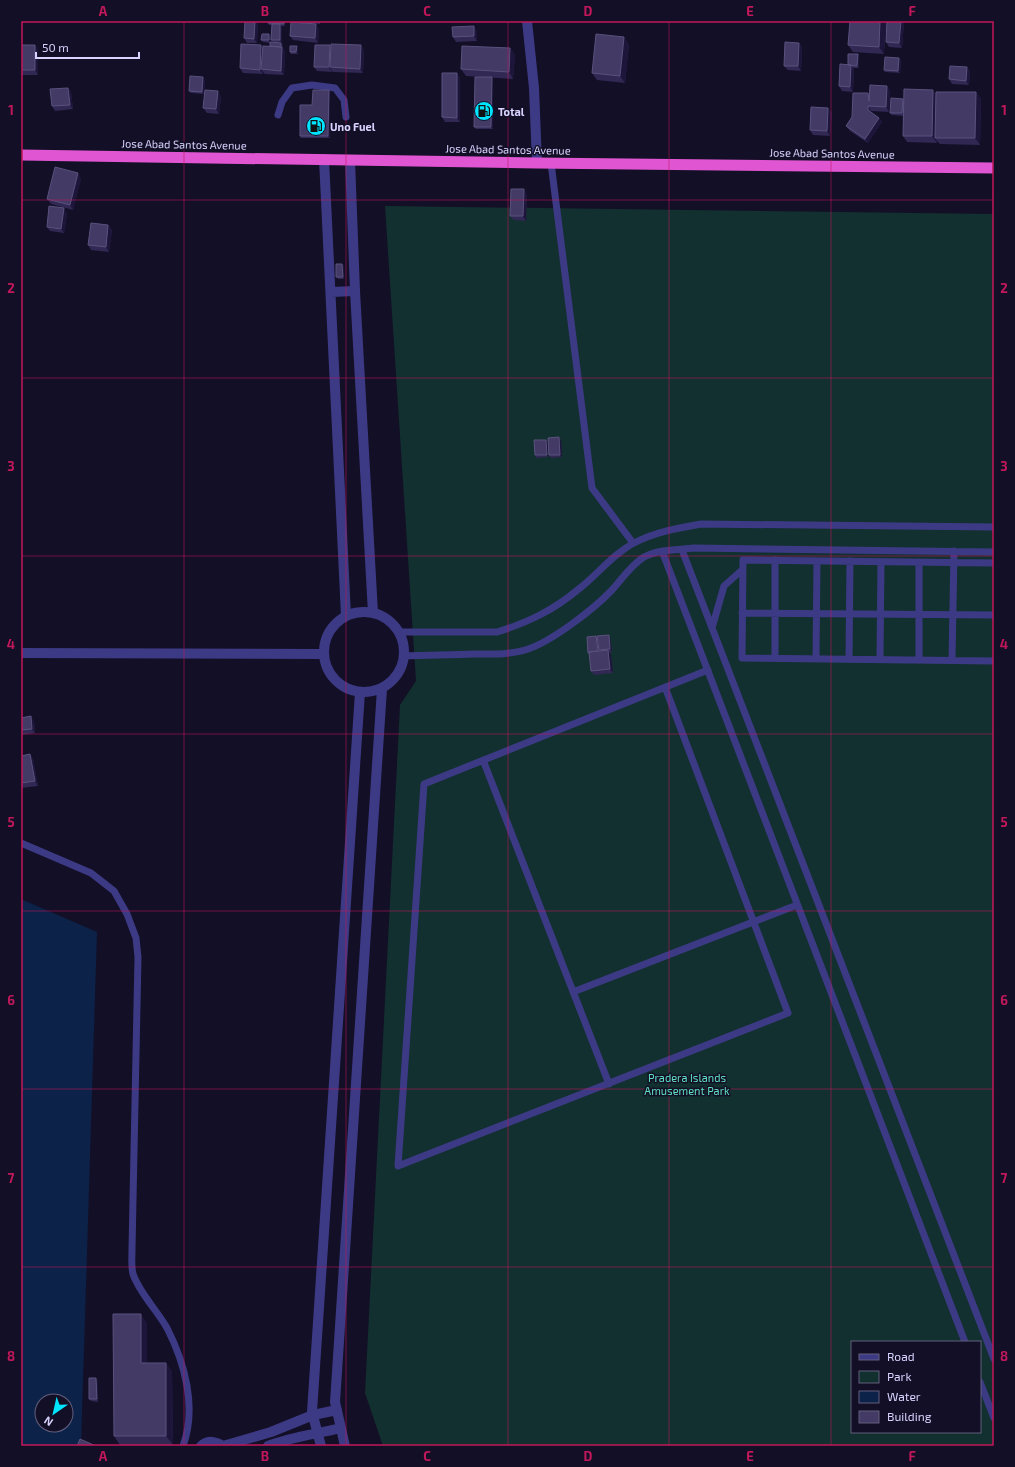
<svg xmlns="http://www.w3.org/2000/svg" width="1015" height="1467" font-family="'Exo 2',sans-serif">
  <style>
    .green { fill: #12302f; fill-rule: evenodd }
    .water { fill: #0c2248; fill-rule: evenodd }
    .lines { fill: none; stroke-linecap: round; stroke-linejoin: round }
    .service { stroke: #3d3a85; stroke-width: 7 }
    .minor { stroke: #3d3a85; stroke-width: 10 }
    .trunk { stroke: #e055d1; stroke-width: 11 }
    .wall { fill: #312854 }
    .shaded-wall { fill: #1d163a }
    .building { fill: #433a66; stroke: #5a527e }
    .grid { fill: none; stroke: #c2185b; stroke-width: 1; stroke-opacity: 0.55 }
    .labels { text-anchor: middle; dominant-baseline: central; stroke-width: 3; stroke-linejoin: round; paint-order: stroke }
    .poi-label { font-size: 11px; font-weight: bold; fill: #d9d4ff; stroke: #130f26; text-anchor: start }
    .street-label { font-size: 11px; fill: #d9d4ff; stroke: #130f26 }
    .park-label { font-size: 11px; fill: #5fe0c0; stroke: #130f26 }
    .neatline { fill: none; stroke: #c2185b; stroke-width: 1.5 }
    .grid-label { font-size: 13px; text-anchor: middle; font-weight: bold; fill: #c2185b }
  </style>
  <rect width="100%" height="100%" fill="#130f26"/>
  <!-- green -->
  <path class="green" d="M385,206L994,214V1446H383L365,1393L400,705L416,681ZM852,1342H980V1432H852Z"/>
  <!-- water -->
  <path class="water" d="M21,899L97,932L81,1446H21ZM42,1401H66V1425H42Z"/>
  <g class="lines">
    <!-- service -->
    <path class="service" d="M278,115L282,102L292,88L312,85L335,88L344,100L346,117
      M551,163L592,488L633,543
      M682,550L994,1359
      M662,551L965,1342
      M994,563L743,560L742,658L994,661
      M742,613L994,615
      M712,628L724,586L742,570
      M398,632H497C529,622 554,610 580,588C598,574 613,554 634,543C655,532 678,528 701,524L994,527
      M404,656C427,655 451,655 474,654C491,654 509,655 525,650C550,643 594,609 612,590C622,579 631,565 644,557C659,549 678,550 694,548L994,552
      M775,658V560
      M816,659L817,561
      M849,659L850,561
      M880,659L881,562
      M919,660V562
      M952,660L954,551
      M665,687L788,1013L398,1166L424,784L708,670
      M483,760L609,1084
      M21,843L91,873L114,891L127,914L136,938L138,957L132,1249C132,1257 131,1267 133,1274C140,1294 157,1310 167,1328C185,1363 197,1408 183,1446
      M573,992L797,905
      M980,1382L994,1418"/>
    <!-- minor -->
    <path class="minor" d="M527,21L534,88L537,163
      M324,159L346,616
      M350,160L355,291L373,613
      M331,292L355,291
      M324 652a40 40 0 1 1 80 0a40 40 0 1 1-80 0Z
      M21,653L324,654
      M201,1446C208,1440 216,1441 223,1446
      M223,1446L271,1432L313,1415L337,1410
      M268,1446C291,1437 317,1434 341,1428
      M321,1446L312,1412L360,692
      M345,1446L335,1402L382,689"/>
    <!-- trunk -->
    <path class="trunk" d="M21,155L537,163L994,168"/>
  </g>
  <!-- wall -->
  <path class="wall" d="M245,21H258L257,43H247L244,38Z
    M285,21V26H281L282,42H273L271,40L272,25H269L268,23Z
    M302,21H320V24L303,23Z
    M886,21L884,54L853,52L848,45Z
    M904,22L902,48L889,47L886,42Z
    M319,29L318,43L293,40L290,36Z
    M477,31V41L456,42L453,37Z
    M271,36L270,42L281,43L283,45V48L285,52L284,75L265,74L263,72V74L243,73L240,68L261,45L263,47L270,46V43L263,42L261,40Z
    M799,43L802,47L801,71L788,70L784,66Z
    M629,44L625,83L597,80L592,73Z
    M21,45H35L38,50V75H21Z
    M331,47L364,50L363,73L333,72L332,71V72L317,71L314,67Z
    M510,48L515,55L513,79L466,76L461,69Z
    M298,49V54H291L290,52Z
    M858,54L859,57V68H853L854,70L853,92L842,91L839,86L848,65Z
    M901,60L900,73L885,72L884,70Z
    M967,67L970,72L969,85L952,84L949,79Z
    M460,77V122H445L442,117Z
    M205,80L204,94L191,93L189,91Z
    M493,80V129H476L474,127Z
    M68,88L71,92L73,109L55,111L52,106Z
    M329,90L330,92V138H301L300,136L312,105Z
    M890,90L889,112L871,111V113L879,118L882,122L868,143L850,131L846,126L869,95Z
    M976,92L981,99L980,145L940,144L937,141V143L907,142L903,136V116L892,115L890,113L903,99L936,93Z
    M221,96L219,114L207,113L203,108Z
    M832,112L830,136L813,135L810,130Z
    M81,178L73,210L51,204L47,199Z
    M527,194L526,221L514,220L510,216Z
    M67,213L64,233L50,231L47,227Z
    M108,225L112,230L109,252L91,250L88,245Z
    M342,264L344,266V279H338L336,277Z
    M559,437L561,440L562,457L551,458L549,455Z
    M548,442V457L536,458L535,455Z
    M596,636L598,638L610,637L612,652H610L611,655L613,673L594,675L591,671L589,654L588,653Z
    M21,718L34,721L35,733L21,735Z
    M30,754L33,759L38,786L21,788V756Z
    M147,1323V1363H166L172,1372L173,1445H120L114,1436Z
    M98,1380V1402L91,1401L89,1399Z"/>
  <!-- shaded-wall -->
  <path class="shaded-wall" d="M255,21H258L257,43L254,39Z
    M284,21H285V26L284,24Z
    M880,21H886L884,54L879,47Z
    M901,21L904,22L902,48L899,43Z
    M280,24L282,27V42L280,40Z
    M316,24L319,29L318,43L315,38Z
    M474,26L477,31V41L474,36Z
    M269,34L271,36L270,43L269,40Z
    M624,37L629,44L625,83L620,76Z
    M281,43L283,45V48L285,52L284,75L281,71Z
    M799,43L802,47L801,71L798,66Z
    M35,45L38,50V75L35,70Z
    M261,45L264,49L261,69L263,72V74L260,70Z
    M330,45L333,50L330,67L332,71V72L329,67Z
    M361,45L364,50L363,73L360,69Z
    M297,46L298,49V54L296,52Z
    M510,48L515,55L513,79L509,72Z
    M858,54L859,57V68L857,66Z
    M899,58L901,60L900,73L898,71Z
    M851,65L854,70L853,92L850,87Z
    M967,67L970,72L969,85L966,81Z
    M457,73L460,77V122L457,118Z
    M203,77L205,80L204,94L202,92Z
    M492,77L493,80V129L491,127Z
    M887,86L890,90L889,112L886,107Z
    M68,88L71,92L73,109L70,105Z
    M329,90L330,92V138L328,136Z
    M933,90L938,97L935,138L937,141V143L932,136Z
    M218,91L221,96L219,114L216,109Z
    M976,92L981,99L980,145L975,138Z
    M868,106L871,111V115L868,110Z
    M828,108L832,112L830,136L827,131Z
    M879,118L882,122L868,143L865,139Z
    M78,173L81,178L73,210L70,205Z
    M524,189L527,194L526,221L523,216Z
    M64,208L67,213L64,233L61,229Z
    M108,225L112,230L109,252L106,247Z
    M342,264L344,266V279L343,277Z
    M559,437L561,440L562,457L560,455Z
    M546,440L548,442V457L547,455Z
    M609,635L610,637L612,652L610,649Z
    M596,636L598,639L600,654L598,652Z
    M608,650L611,655L613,673L610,669Z
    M31,716L34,721L35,733L32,729Z
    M30,754L33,759L38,786L35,781Z
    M141,1314L147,1323V1372L141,1363Z
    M166,1363L172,1372L173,1445L166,1436Z
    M96,1378L98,1380V1402L97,1399Z"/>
  <!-- building -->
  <path class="building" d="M245,21H255L254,39L244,38Z
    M268,21H284V24L268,23Z
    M850,21H880L879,47L848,45Z
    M887,21H901L899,43L886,42Z
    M291,22L316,24L315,38L290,36Z
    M272,24H280V40H271Z
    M474,26V36L453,37L452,27Z
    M262,34H269V40H261Z
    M596,34L624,37L620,76L592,73Z
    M270,42L281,43V47L270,46Z
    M785,42L799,43L798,66H784Z
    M241,44L261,45L260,70L240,68Z
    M331,44L361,45L360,69L330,67Z
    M21,45H35V70H21Z
    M315,45H330L329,67H314Z
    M263,46L282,47L281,71L261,69Z
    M290,46H297L296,52H290Z
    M462,46L510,48L509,72L461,69Z
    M848,54H858L857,66L848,65Z
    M885,57L899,58L898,71L884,70Z
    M840,64L851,65L850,87L839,86Z
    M950,66L967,67L966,81L949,79Z
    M442,73H457V118L442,117Z
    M190,76L203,77L202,92L189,91Z
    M475,77H492L491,127H474Z
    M870,85L887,86L886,107L868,106V110L879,118L865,139L846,126L852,117L853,93H868L869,101Z
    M68,88L70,105L52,106L50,89Z
    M904,89L933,90L932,136H903Z
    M205,90L218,91L216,109L203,108Z
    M313,90H329L328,136H300V105H312Z
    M936,92H976L975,138H935Z
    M891,98L903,99L902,113H890Z
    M811,107L828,108L827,131L810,130Z
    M55,167L78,173L70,205L47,199Z
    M511,189H524L523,216H510Z
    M49,206L64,208L61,229L47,227Z
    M91,223L108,225L106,247L88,245Z
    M336,264H342L343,277H336Z
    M559,437L560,455H549L548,438Z
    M534,440H546L547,455H535Z
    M609,635L610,649L599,650L597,636Z
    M596,636L598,651L589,652V653H588L587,637Z
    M608,650L610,669L591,671L589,652Z
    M31,716L32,729L21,730V718Z
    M30,754L35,781L21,783V756Z
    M113,1314H141V1363H166V1436H114Z
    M89,1378H96L97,1399H89Z
    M80,1439L96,1446H77Z"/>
  <!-- grid -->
  <path class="grid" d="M184,21V1446M346,21V1446M508,21V1446M669,21V1446M831,21V1446M21,200H994M21,378H994M21,556H994M21,734H994M21,911H994M21,1089H994M21,1267H994"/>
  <!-- icons -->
  <defs>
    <symbol id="fuel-disc" viewBox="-11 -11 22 22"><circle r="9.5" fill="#00e5ff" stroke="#130f26"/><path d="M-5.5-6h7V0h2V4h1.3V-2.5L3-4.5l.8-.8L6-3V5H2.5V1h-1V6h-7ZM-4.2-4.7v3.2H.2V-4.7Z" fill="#111"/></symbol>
  </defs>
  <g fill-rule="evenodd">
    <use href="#fuel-disc" x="473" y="100" width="22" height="22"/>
    <use href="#fuel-disc" x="305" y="115" width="22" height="22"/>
  </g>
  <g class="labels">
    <!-- poi labels -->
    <g class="poi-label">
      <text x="498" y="111">Total</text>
      <text x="330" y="126">Uno Fuel</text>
    </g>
    <!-- street labels -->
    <g class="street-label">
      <text transform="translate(184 144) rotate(1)">Jose Abad Santos Avenue</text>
      <text transform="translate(508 149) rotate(1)">Jose Abad Santos Avenue</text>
      <text transform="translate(832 153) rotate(1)">Jose Abad Santos Avenue</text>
    </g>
    <!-- park labels -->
    <g class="park-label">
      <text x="687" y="1077">Pradera Islands<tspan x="687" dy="13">Amusement Park</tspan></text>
    </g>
  </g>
  <!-- border -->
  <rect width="1015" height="1467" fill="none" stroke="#130f26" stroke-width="44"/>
  <!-- legend -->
  <rect x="851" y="1341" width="130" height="92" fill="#130f26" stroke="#625e7d"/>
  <rect x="859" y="1354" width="20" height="6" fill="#3d3a85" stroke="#625e7d"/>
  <text x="887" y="1361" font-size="12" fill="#d9d4ff">Road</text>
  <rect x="859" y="1371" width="20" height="12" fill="#12302f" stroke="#625e7d"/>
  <text x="887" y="1381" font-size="12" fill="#d9d4ff">Park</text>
  <rect x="859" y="1391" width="20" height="12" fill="#0c2248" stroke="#625e7d"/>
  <text x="887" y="1401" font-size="12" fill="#d9d4ff">Water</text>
  <rect x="859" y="1411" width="20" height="12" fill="#433a66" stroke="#625e7d"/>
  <text x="887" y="1421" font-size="12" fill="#d9d4ff">Building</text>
  <!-- north arrow -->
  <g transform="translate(54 1413) rotate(214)"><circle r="19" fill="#130f26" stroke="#625e7d"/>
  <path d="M0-3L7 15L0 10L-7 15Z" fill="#00e5ff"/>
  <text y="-6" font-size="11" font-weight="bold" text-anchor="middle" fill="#d9d4ff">N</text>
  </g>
  <!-- scale -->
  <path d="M36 52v6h103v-6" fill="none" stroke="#d9d4ff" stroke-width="2"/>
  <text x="42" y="52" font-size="12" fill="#d9d4ff" stroke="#130f26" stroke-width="3" paint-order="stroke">50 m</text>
  <rect x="22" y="22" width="971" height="1423" class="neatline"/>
  <g class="grid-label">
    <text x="103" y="16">A</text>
    <text x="265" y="16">B</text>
    <text x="427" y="16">C</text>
    <text x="588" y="16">D</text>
    <text x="750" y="16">E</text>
    <text x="912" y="16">F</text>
    <text x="11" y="115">1</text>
    <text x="1004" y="115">1</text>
    <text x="11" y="293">2</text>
    <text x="1004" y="293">2</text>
    <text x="11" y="471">3</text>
    <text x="1004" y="471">3</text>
    <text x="11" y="649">4</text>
    <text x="1004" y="649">4</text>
    <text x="11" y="827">5</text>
    <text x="1004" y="827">5</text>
    <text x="11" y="1005">6</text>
    <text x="1004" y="1005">6</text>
    <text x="11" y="1183">7</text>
    <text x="1004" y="1183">7</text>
    <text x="11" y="1361">8</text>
    <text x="1004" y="1361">8</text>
    <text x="103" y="1461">A</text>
    <text x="265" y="1461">B</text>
    <text x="427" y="1461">C</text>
    <text x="588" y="1461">D</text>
    <text x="750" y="1461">E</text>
    <text x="912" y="1461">F</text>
  </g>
</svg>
